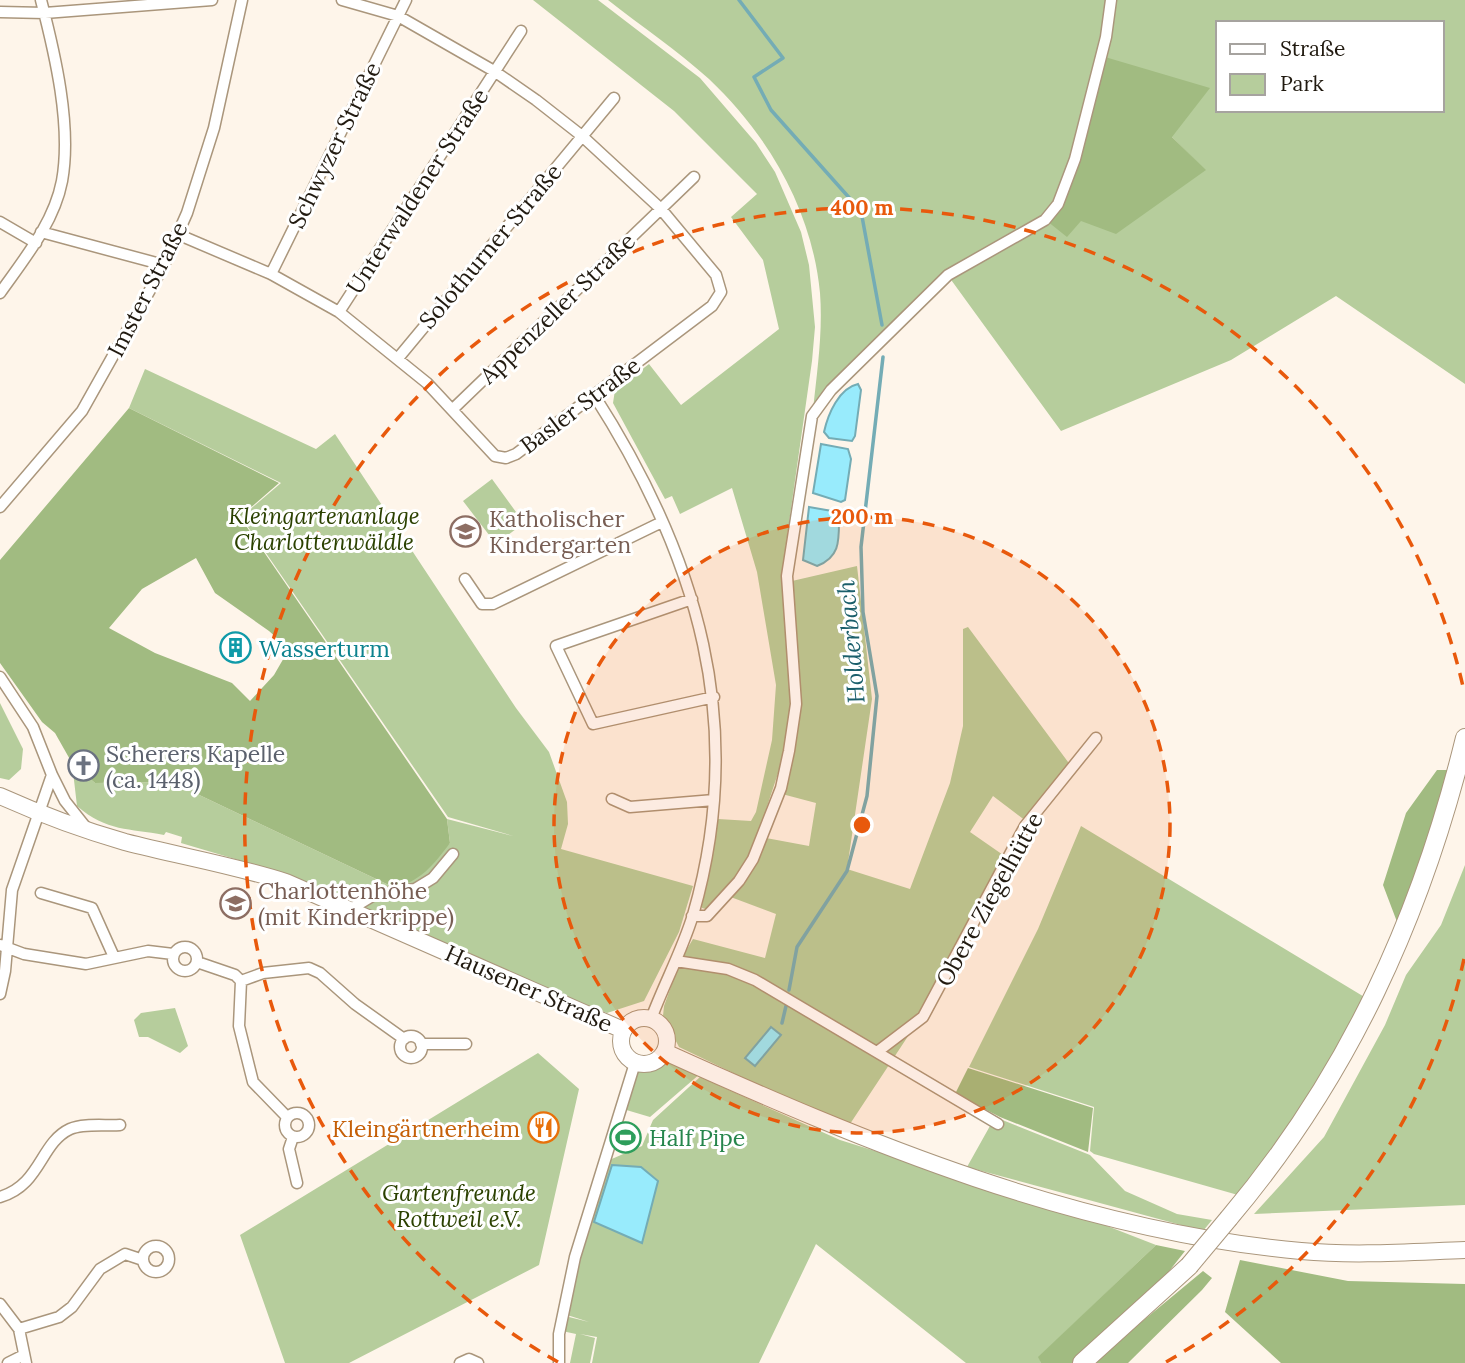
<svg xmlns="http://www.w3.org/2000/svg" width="1465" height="1363" font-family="Lora,serif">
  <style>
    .green { fill: #b6cd9c; fill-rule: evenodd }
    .forest { fill: #a1bb81; fill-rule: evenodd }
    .water { fill: #98ebfc; stroke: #74acb5; stroke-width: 2 }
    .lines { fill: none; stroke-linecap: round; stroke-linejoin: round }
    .stream { stroke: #74acb5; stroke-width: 3.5 }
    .street-casing { stroke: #aa967c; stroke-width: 13 }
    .secondary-casing { stroke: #aa967c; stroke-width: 18 }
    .primary-casing { stroke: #aa967c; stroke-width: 20 }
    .street { stroke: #fff; stroke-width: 10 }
    .secondary { stroke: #fff; stroke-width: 16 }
    .primary { stroke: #fff; stroke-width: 18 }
    .primary-bridge-casing { stroke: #aa967c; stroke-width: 20; stroke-linecap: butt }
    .primary-bridge { stroke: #fff; stroke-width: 18 }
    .ring { fill: none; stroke: #e8590c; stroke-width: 3.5; stroke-dasharray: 12 9 }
    .labels { text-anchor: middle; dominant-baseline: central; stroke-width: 6; stroke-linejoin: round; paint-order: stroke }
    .street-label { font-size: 23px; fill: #211a10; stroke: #fff }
    .park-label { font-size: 23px; font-style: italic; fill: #2b4100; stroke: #fff }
    .education-label { font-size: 23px; fill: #785e54; stroke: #fff; text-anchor: start }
    .culture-label { font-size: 23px; fill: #0d838f; stroke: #fff; text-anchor: start }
    .worship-label { font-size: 23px; fill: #5b616d; stroke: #fff; text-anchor: start }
    .food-label { font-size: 23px; fill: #c56008; stroke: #fff; text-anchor: end }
    .leisure-label { font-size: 23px; fill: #27864d; stroke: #fff; text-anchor: start }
    .water-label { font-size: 24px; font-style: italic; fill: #1b5f6b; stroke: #fff }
    .centre { fill: #e8590c; stroke: #fff; stroke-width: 3.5 }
    .ring-label { font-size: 21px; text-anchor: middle; font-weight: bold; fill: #e8590c; stroke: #fff; stroke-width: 6; stroke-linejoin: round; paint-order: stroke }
  </style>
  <rect width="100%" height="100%" fill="#fef5ea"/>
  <!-- green -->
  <path class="green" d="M533,0H598L700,78L756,143L775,172L801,232L809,265L815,327L812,361L784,558L791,708L786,749L750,858L709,910L702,908V904L718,819L751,821L756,812L772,740L776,685L757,572L732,488L680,514L672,496L665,499L613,403L615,390L649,364L681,405L779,329L763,260L731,217L757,194L674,111Z
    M608,0H1109C1095,62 1081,169 1044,217L946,273L813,410C817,372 823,332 820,293C812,210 769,136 709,79C678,51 641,26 608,0Z
    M1113,0H1465V384L1336,296L1231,360L1061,431L949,277L1047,221H1081L1205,170L1172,137L1105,57ZM1218,23H1442V110H1218Z
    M145,369L316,449L335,434L516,708L549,752L567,802L568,824L561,849L693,886L679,932L644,1001L607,1013L540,987L295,877L181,843L182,837L166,832L164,835C129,828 107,832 77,806L72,763L95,783L172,782L393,887L450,843L447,819L513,836L448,817L241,517L281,483L129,408Z
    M492,479L524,523L496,544L463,501Z
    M857,566L872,699L847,869L910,889L950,783L963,726V629L968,627L1071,766L1026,821L993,796L970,832L1006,857L922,1015L850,1124L815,1112L679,1047L663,1016L664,1006L681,959L693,939L765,958L776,914L728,896L766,838L809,846L816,803L782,794L799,703L792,581Z
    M0,703L23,749L21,769L9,780L0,778Z
    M1081,826L1371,1001L1245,1197L1094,1154L1090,1151L1094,1107L969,1067L1038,929Z
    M1465,865V1205L1254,1214L1324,1137L1385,1025L1406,975L1441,925Z
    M175,1008L188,1046L180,1053L148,1037H139L134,1020L141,1013Z
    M538,1053L579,1089L539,1265L349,1363H285L240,1235Z
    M670,1054L812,1116L977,1174L1201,1234L1192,1245L973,1181L701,1073L650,1117L623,1109L640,1065H656Z
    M700,1077L840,1140L1071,1212L1156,1245L1039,1357L1041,1363H966L816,1244L759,1363H592L597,1337L580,1334L595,1338L590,1363H570L576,1334L562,1331L565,1316L589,1322L564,1314L607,1161L642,1146L653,1120Z
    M995,1117L1090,1155L1125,1191L1177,1214L1212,1220L1203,1231L967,1167Z"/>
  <!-- forest -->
  <path class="forest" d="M1105,57L1210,88L1172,137L1206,170L1116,234L1081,221L1067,237L1047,221L1060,204Z
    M129,408L279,483L240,517L447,819L450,843C434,864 420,883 393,887L172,782L95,783L72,763L55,733L42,722L0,663V560ZM196,558L215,593L269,631L289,649L274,675L250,701L232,683L155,653L109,628L142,589Z
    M1437,770H1456L1402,935L1383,885L1406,813Z
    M968,1068L1093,1108L1088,1152L1000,1117L955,1094Z
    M1156,1245L1185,1251L1148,1298L1072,1363H1041L1038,1357Z
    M1240,1260L1348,1281L1465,1284V1363H1281L1225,1312Z
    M1203,1271L1212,1278L1202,1290L1128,1363H1092Z"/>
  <!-- water -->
  <path class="water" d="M858,384L861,390L855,436L852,441L829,438L824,432C828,414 839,388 858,384Z
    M821,444L848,449L851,459L845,500L841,502L813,493Z
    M809,507L832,511L839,519C839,541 840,557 817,566L803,560Z
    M771,1027L781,1035L755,1066L745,1058Z
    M612,1165L641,1167L658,1181L642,1243L594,1222Z"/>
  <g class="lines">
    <!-- stream -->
    <path class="stream" d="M739,0L783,58L754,77L771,110L861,211L882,325
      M789,990L797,947L847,871L867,796L877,696L863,612L861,547L883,357
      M782,1023L786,1006"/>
    <defs>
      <path id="street" d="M0,12L45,13L212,0
        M0,222L36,243
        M41,232L164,265
        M177,234L271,274L339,312L427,383L495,456L506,458L516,454L712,306L721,292L716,275L661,209L582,136L536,100L494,71L398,16L342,0
        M271,274L406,0
        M0,293C24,259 54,223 62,181C72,126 55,54 41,0
        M339,312L521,31
        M399,357L614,98
        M594,395C698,557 748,725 693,915C682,951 664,984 651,1019
        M454,408L694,177
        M0,507L82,411L164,265L187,213L214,128L242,0
        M465,579L482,604H493L662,522
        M692,599L556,646L593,724L714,697
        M0,677L33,727L52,775L12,890L5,971L0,994
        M52,775L65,801L88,830
        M612,799L630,807L714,800
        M41,893L92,908L114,957
        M351,909L374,895L415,889L433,878L453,854
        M692,916H707L739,881L753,859L781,788L789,751L796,704L787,576L812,416L831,390L948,275L1045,220L1058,204L1075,159L1106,37L1111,0
        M0,945L24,954L86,964L148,951L173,954
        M173 959a12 12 0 1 1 24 0a12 12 0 1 1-24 0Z
        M676,961L728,969L755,980L998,1124
        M197,962L235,975L241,981L263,973L309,968L320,973L355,1004L404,1039
        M241,981L239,1026L253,1082L287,1117
        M400 1047a11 11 0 1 1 22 0a11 11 0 1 1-22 0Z
        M421,1044H466
        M877,1052L923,1017L1025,826L1096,738
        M285 1125a12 12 0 1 1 24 0a12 12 0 1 1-24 0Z
        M293,1137L289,1149L297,1183
        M0,1197C41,1185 40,1143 70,1129C83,1123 106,1126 120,1125
        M143 1259a13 13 0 1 1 26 0a13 13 0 1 1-26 0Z
        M0,1304L19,1329L26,1363
        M19,1329L59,1317L72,1307L100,1269L125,1254L143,1260
        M8,1363L24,1355
        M460,1363L469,1359L478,1363
        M559,1363V1334L575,1257L635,1063"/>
      <path id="secondary" d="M0,796C40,814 83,830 125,842C179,856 233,865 286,882L623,1030
        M621 1041a23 23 0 1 1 46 0a23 23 0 1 1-46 0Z
        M665,1052C866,1143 1078,1231 1301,1251C1355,1256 1410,1252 1465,1250"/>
      <path id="primary" d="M1229,1218C1349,1076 1421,917 1465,738
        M1082,1363L1189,1266"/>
    </defs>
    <!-- street casing -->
    <use href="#street" class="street-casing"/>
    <!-- secondary casing -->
    <use href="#secondary" class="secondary-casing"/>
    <!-- primary casing -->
    <use href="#primary" class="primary-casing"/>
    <!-- street -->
    <use href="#street" class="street"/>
    <!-- secondary -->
    <use href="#secondary" class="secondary"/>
    <!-- primary -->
    <use href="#primary" class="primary"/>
    <defs>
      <path id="primary-bridge" d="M1189,1266L1229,1218"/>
    </defs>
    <!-- primary-bridge casing -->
    <use href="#primary-bridge" class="primary-bridge-casing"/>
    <!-- primary-bridge -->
    <use href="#primary-bridge" class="primary-bridge"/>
  </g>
  <!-- distance rings -->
  <circle cx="862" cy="825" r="308" fill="#e8590c" fill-opacity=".12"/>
  <g class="ring">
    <circle cx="862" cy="825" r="308"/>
    <path d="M1464 959A617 617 0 0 1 1166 1362M558 1362A617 617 0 1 1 1464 691"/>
  </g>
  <!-- icons -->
  <defs>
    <symbol id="school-ring" viewBox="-11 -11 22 22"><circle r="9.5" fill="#fff" stroke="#8d6e63" stroke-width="1.5"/><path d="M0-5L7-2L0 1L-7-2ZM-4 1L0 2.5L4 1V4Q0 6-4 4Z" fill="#8d6e63"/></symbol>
    <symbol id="building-ring" viewBox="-11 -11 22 22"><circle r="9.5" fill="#fff" stroke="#0f9aa8" stroke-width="1.5"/><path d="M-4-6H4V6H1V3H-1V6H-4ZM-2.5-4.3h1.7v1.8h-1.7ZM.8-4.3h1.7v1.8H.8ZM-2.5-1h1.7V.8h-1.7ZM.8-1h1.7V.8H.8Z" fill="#0f9aa8"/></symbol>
    <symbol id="church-ring" viewBox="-11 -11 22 22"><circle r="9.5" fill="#fff" stroke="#6b7280" stroke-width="1.5"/><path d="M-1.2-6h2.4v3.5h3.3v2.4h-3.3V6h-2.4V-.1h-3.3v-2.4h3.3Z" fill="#6b7280"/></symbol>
    <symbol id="restaurant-ring" viewBox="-11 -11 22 22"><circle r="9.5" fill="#fff" stroke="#e8710a" stroke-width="1.5"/><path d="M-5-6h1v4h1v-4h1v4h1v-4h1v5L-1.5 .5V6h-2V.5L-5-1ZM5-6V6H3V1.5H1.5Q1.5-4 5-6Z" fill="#e8710a"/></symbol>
    <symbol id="stadium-ring" viewBox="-11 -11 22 22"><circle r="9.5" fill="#fff" stroke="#2e9e5b" stroke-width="1.5"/><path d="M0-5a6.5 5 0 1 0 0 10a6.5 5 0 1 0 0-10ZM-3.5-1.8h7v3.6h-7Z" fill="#2e9e5b"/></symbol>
  </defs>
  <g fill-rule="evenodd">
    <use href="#school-ring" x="448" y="514" width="35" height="35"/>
    <use href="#building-ring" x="218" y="630" width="35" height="35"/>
    <use href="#church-ring" x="66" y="748" width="35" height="35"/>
    <use href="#school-ring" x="218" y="886" width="35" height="35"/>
    <use href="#restaurant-ring" x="526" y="1110" width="35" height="35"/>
    <use href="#stadium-ring" x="608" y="1120" width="35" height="35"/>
  </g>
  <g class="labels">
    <!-- street labels -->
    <g class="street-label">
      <text transform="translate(334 145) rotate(-64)">Schwyzer Straße</text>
      <text transform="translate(417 191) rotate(-57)">Unterwaldener Straße</text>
      <text transform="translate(490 246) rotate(-50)">Solothurner Straße</text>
      <text transform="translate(147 289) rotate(-63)">Imster Straße</text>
      <text transform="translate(557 308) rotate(-44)">Appenzeller Straße</text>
      <text transform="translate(580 405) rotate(-37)">Basler Straße</text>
      <text transform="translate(989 899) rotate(-61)">Obere Ziegelhütte</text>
      <text transform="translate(529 988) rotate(24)">Hausener Straße</text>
    </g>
    <!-- park labels -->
    <g class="park-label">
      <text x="324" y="515">Kleingartenanlage<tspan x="324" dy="26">Charlottenwäldle</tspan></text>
      <text x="459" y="1192">Gartenfreunde<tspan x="459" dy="26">Rottweil e.V.</tspan></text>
    </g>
    <!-- education labels -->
    <g class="education-label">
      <text x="489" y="518">Katholischer<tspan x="489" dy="26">Kindergarten</tspan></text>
      <text x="258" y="890">Charlottenhöhe<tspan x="258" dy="26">(mit Kinderkrippe)</tspan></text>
    </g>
    <!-- culture labels -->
    <g class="culture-label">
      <text x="259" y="648">Wasserturm</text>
    </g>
    <!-- worship labels -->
    <g class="worship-label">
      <text x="106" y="753">Scherers Kapelle<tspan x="106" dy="26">(ca. 1448)</tspan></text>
    </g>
    <!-- food labels -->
    <g class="food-label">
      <text x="520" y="1128">Kleingärtnerheim</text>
    </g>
    <!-- leisure labels -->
    <g class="leisure-label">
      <text x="649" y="1137">Half Pipe</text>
    </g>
    <!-- water labels -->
    <g class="water-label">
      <text transform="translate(851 642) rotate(-95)">Holderbach</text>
    </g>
  </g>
  <circle cx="862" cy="825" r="10" class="centre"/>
  <g class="ring-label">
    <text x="862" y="215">400 m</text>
    <text x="862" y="524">200 m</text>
  </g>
  <!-- legend -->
  <rect x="1216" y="21" width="228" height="91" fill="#ffffff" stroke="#a6a39f" stroke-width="2"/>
  <rect x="1230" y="44" width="35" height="10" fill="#ffffff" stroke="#a6a39f" stroke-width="2"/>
  <text x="1280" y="56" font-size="21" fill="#211a10">Straße</text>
  <rect x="1230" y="74" width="35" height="21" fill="#b6cd9c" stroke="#a6a39f" stroke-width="2"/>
  <text x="1280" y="91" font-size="21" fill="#211a10">Park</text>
</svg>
